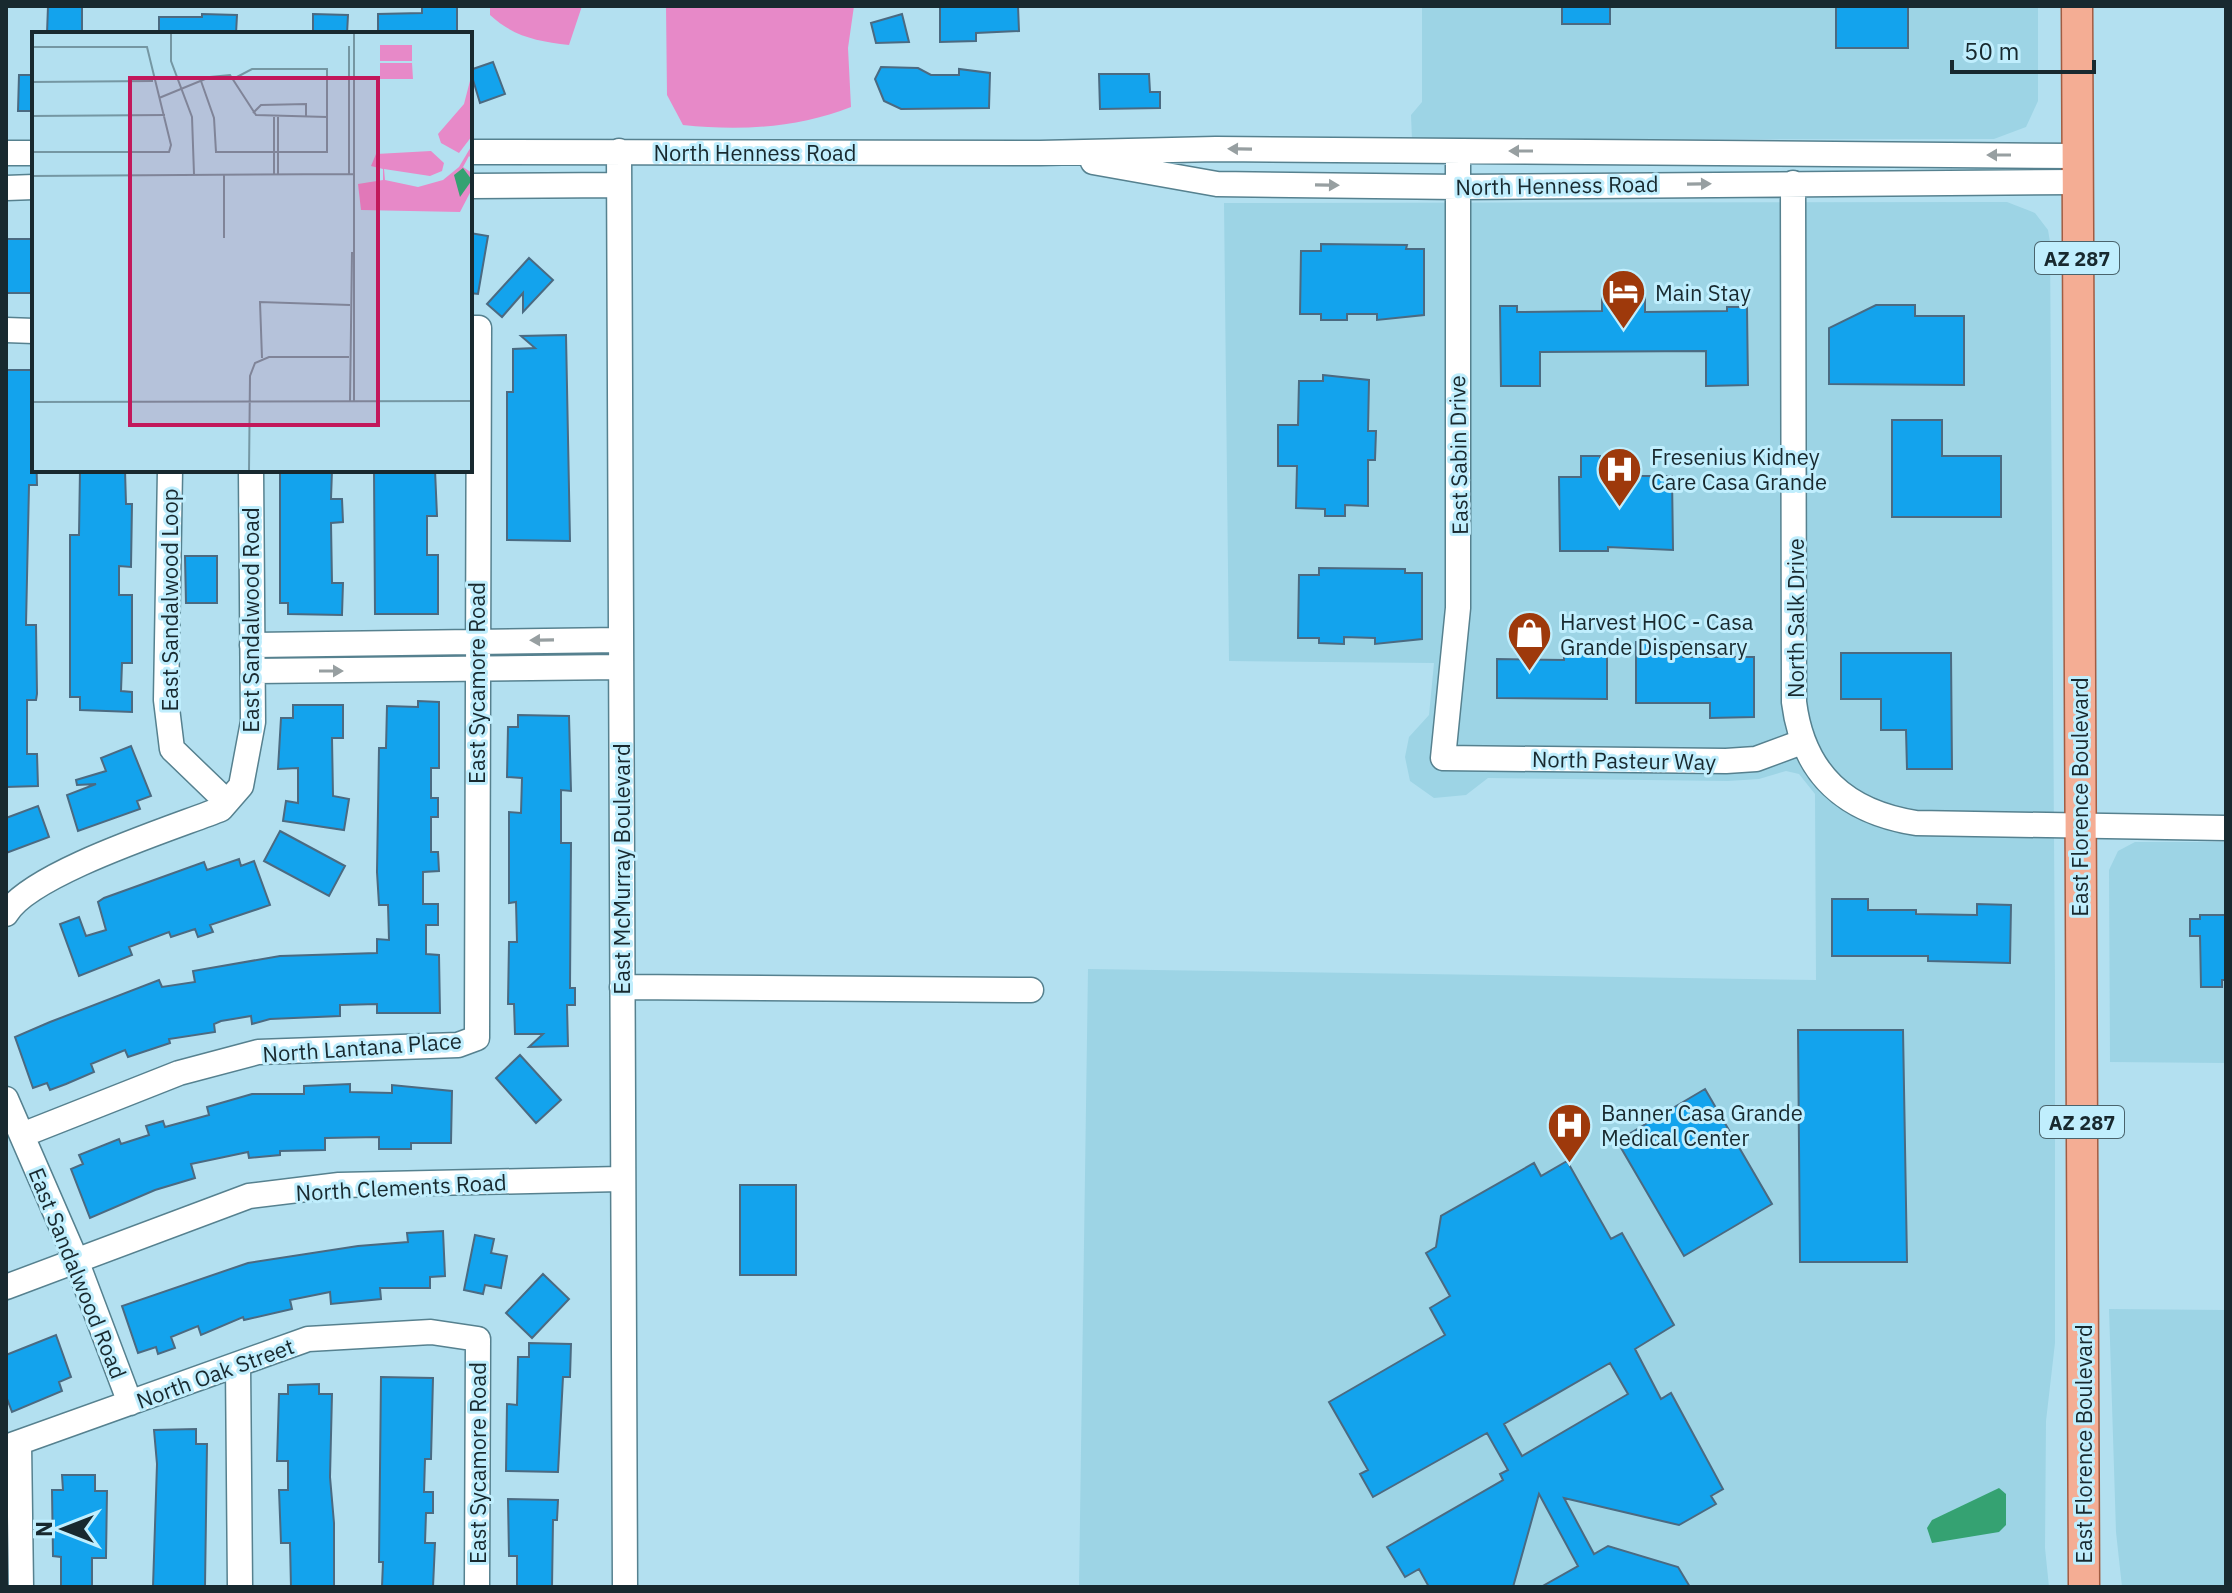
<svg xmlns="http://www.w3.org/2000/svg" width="2232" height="1593" font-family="'IBM Plex Sans',sans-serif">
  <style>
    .built { fill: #9dd4e5 }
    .green { fill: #e789c8 }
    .water { fill: #35a272 }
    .building { fill: #13a3ed; stroke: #4b6a81; stroke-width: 2; fill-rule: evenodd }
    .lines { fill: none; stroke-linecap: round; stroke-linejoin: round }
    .minor-casing { stroke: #56818f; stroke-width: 27 }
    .major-casing { stroke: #a25c42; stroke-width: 33 }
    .minor { stroke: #fff; stroke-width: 24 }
    .major { stroke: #f4ad94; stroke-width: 30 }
    .oneway { fill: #979fa1 }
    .labels { text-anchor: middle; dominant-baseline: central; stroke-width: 6; stroke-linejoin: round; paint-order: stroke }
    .shield { fill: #c0eefd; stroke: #4a646d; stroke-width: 2 }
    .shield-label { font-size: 20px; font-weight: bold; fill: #18292f }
    .street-label { font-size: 22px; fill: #18292f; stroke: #c0eefd }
    .poi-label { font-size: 22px; fill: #18292f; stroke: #c0eefd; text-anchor: start }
    .inset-road { fill: none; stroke: #7597a3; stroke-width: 2 }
    .view { fill: #c2185b; fill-opacity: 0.15; stroke: #c2185b; stroke-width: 4 }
    .inset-edge { fill: none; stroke: #18292f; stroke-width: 4 }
  </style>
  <rect width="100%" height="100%" fill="#b3e0f0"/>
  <!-- built -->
  <path class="built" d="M1422,6H2038V101L2026,127L1994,139L1412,140L1411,115L1422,102Z
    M2007,202L2035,213L2048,230L2050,242L2055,985V1343L2046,1421L2045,1548L2049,1587H1079L1088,969L1816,980L1815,794L1799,774L1786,771L1759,779L1728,781L1488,778L1466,795L1434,798L1410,781L1405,757L1409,737L1429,715L1434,663L1229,661L1224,203Z
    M2135,842H2226V1063L2110,1062L2109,870L2118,851Z
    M2109,1309L2226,1310V1587H2122L2116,1532Z"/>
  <!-- green -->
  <path class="green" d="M490,6H582L569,45C537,41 514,37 490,15Z
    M666,6H854L848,48L851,107C798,128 740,131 683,125L667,95Z"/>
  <!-- water -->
  <path class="water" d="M1999,1488L2006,1494V1525L1999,1532L1932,1543L1927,1528L1932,1520Z"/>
  <!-- building -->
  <path class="building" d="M48,6H82V34H47Z
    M422,6H457V34H378V14L422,13Z
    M940,6H1018L1019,31L976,33V41L940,42Z
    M1562,6H1610V24H1562Z
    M1836,6H1908V48H1836Z
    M202,14L237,15L236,34H159V17H202Z
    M313,14L348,15L347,34H313Z
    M902,14L909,42L876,43L871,23Z
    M493,62L505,94L480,103L470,70Z
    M881,67L918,68L931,75H959V69L990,73L989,108L901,109L884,101L875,79Z
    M1099,74H1149L1150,92H1160V108L1100,109Z
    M19,75H34V111H18Z
    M470,233L488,236L478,294L470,293Z
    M6,239H34V293H6Z
    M1321,244L1407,245L1406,249H1424V315L1377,320V314H1347V320H1321V314H1300L1301,251H1321Z
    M529,258L553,280L523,312V293L502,317L487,304Z
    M1602,289H1645V312L1727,311V307H1747L1748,385L1706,386V351L1540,352V386H1501L1500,306H1517V312L1602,311Z
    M1876,305H1915V316H1964V385L1829,384V328Z
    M566,335L570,541L507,540V392H513V349L535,348L521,336Z
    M6,370H34L37,485H29L26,625H36L37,694L36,700H27V754H37L38,786L6,787Z
    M1323,375L1369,380L1368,431H1376L1375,460H1368V506L1345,505V516H1325V509L1296,508L1297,466H1278V425H1298L1299,381H1323Z
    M1892,420H1942V456H2001V517H1892Z
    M1581,456H1600L1601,476H1672L1673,550L1608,547V551H1560L1559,477H1581Z
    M80,470H125L126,504H132L131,567L119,566V595H132V663H122L121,691L132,692V712L80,710V697H70V535H79Z
    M280,470H332L331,499H342L343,522L331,523L332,583H343L342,615L288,614V603H280Z
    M374,470H435L437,516H427V555H438V614H375Z
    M185,556H217V603H186Z
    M1319,568L1405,569V573H1422V639L1375,644V638L1344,637V644L1319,643V638H1298L1299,575H1319Z
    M1564,642L1607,643V699L1497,698V659L1564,660Z
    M1636,642H1683V657H1754V717L1710,718V703H1636Z
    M1841,653H1951L1952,769H1907L1906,730H1881V699H1841Z
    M418,701L439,702V768H431V798H438V817H431V852H438L439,871L423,872V904H438V925H426V954L439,955L440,1013H377V1004L340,1005V1016L270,1019L252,1024L251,1016L221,1021L214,1024L215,1032L169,1039L170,1043L128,1057L125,1050L91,1064L94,1072L66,1084L50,1090L47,1083L33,1088L15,1037L50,1022L159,980L162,987L195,982L193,971L280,956L377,953V939L389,940L388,905H379L377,872L379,748H386L387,706L418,707Z
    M293,705H343V738H332L333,796L349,799L344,830L283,821L286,801L298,803V768L278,769L281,718H293Z
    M518,715L569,716L571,791L561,790V843H571L570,988H575V1005H567L568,1046L529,1047L543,1034H515L514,1004H508L509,942H517L516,902L509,903V812L521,813L522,778L507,777L508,727H518Z
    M131,746L151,796L137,801L140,809L78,831L67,795L96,784L77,785L76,780L106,771L101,758Z
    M38,806L49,837L6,853V818Z
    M280,831L345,866L329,896L264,861Z
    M239,859L241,866L254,861L270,905L210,925L213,932L198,937L195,929L171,937L169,932L129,947L132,955L79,976L60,924L79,917L86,936L106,930L98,902L104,898L204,862L207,870Z
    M1832,899H1868V910H1916V914L1977,915V904L2011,905L2010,963L1928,961V956H1832Z
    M2200,915H2226V980H2222V987H2201L2200,936H2190V919H2200Z
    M1798,1030H1903L1907,1262H1800Z
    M520,1055L561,1100L536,1123L496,1078Z
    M350,1084V1092L392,1093V1085L452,1091L451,1143H411V1149H379V1137L325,1138V1150L280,1151V1155L249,1158L248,1152L191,1164L195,1178L155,1190L90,1218L71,1169L83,1164L79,1155L119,1139L121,1144L149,1135L146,1126L163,1121L165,1127L209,1115L207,1107L252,1094H304V1086Z
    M1705,1089L1772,1204L1684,1256L1617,1141Z
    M1567,1161L1611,1239L1622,1233L1674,1325L1635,1349L1661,1399L1671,1393L1723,1489L1711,1496L1716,1504L1679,1525L1564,1498L1594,1554L1608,1546L1678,1567L1690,1587H1541L1578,1566L1539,1494L1513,1587H1429L1419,1569L1405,1577L1387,1547L1503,1480L1500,1474L1508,1470L1487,1433L1373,1497L1360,1474L1368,1470L1329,1402L1445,1335L1430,1308L1450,1296L1426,1253L1436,1247L1441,1216L1534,1163L1541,1176ZM1610,1363L1628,1394L1522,1456L1504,1424Z
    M740,1185H796V1275H740Z
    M443,1231L445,1276L430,1277V1288H380L381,1299L331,1304L330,1292L290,1300L292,1309L244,1320L243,1317L201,1335L198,1326L171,1337L175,1348L158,1354L156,1347L138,1353L122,1306L248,1263L358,1246L408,1242L407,1233Z
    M475,1235L494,1239L491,1253L507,1256L501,1288L485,1285L483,1294L464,1290Z
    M543,1274L569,1299L532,1338L506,1313Z
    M56,1335L71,1377L59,1382L62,1391L12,1412L6,1396V1355Z
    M529,1343L571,1344L570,1377H563L558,1472L506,1471L507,1404L517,1405L518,1357H529Z
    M381,1377L433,1378L431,1459H425L424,1492H433V1513H426L425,1543H435L433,1587H382L383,1562H379Z
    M319,1384V1394H332L330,1477L334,1523V1587H291L290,1543H281L279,1490H288V1461H277L279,1394H288V1385Z
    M196,1429V1444H207L205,1587H153L157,1464L154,1430Z
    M62,1475H95V1491H107L106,1558H92V1587H61V1557L53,1556L52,1490H63Z
    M508,1499L558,1500L557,1520H553L552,1587H517V1556H509Z"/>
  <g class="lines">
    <defs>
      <path id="minor" d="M619,151L625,1587
        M1458,151V608L1443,758L1726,761L1756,759L1802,742
        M470,152L1040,153L1216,149L2077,156
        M6,153H34
        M1093,162L1217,184L1458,187L2077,182
        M1793,183L1794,702C1803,774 1846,812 1916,823L2226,828
        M470,186L619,185
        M6,188L34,187
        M6,330L34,331
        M170,470L166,700L172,749L227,802
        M252,645L620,640
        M253,671L620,667
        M6,914C30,873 173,828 221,809L241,786L253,722L251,470
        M622,987L1031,990
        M6,1099L76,1260L130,1403
        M22,1135L179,1073L258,1052L458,1045L477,1038L479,328H470
        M6,1287L249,1196L339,1185L620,1179
        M238,1365L240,1587
        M19,1443L21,1587
        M6,1447L308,1339L431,1332L478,1339L477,1587"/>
      <path id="major" d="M2077,6L2084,1587"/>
    </defs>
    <!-- minor casing -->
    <use href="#minor" class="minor-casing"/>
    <!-- major casing -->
    <use href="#major" class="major-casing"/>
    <!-- minor -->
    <use href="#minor" class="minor"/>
    <!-- major -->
    <use href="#major" class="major"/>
  </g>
  <!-- one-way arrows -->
  <defs><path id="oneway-solid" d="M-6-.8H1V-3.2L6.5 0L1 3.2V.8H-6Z" transform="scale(2)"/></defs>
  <g class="oneway">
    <use href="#oneway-solid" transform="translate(1240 149) rotate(-179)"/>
    <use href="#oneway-solid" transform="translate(1521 151) rotate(180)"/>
    <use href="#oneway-solid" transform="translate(1999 155) rotate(-180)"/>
    <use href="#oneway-solid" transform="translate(1699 184) rotate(-1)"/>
    <use href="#oneway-solid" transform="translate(1327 185) rotate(1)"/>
    <use href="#oneway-solid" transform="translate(542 640) rotate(179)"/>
    <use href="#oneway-solid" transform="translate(331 671)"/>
  </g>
  <!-- icons -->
  <defs>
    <symbol id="hotel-pin" viewBox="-11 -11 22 30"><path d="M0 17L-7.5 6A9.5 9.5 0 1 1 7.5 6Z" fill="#9e390b" stroke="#c0eefd"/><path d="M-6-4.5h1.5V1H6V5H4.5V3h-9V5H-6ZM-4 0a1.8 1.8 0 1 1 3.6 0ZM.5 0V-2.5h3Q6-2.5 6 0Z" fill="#fff"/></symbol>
    <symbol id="hospital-pin" viewBox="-11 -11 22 30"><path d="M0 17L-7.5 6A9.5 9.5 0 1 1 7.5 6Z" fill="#9e390b" stroke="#c0eefd"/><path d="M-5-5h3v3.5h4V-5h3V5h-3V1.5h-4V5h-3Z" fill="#fff"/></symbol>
    <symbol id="shop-pin" viewBox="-11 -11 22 30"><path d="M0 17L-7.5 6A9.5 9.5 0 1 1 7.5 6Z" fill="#9e390b" stroke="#c0eefd"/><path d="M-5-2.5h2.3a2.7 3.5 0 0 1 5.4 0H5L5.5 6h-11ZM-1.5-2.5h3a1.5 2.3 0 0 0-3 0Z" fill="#fff"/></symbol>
  </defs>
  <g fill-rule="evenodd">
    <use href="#hotel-pin" x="1598" y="266" width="51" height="69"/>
    <use href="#hospital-pin" x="1594" y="444" width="51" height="69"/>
    <use href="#shop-pin" x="1504" y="608" width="51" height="69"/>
    <use href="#hospital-pin" x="1544" y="1100" width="51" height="69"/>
  </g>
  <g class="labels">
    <!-- shield labels -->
    <g class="shield">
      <rect x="2035" y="242" width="84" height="32" rx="6"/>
      <rect x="2040" y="1106" width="84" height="32" rx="6"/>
    </g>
    <g class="shield-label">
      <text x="2077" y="258">AZ 287</text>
      <text x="2082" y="1122">AZ 287</text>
    </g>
    <!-- street labels -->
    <g class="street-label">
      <text x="755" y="152">North Henness Road</text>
      <text transform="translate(1557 185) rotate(-1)">North Henness Road</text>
      <text transform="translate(1458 455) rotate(-91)">East Sabin Drive</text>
      <text transform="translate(169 600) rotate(-90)">East Sandalwood Loop</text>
      <text transform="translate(1795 618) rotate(-90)">North Salk Drive</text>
      <text transform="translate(250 620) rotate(-90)">East Sandalwood Road</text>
      <text transform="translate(476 683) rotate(-90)">East Sycamore Road</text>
      <text transform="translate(1624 760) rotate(1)">North Pasteur Way</text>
      <text transform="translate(2079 797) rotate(-90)">East Florence Boulevard</text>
      <text transform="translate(621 869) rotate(-90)">East McMurray Boulevard</text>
      <text transform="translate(362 1047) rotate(-4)">North Lantana Place</text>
      <text transform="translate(401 1187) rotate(-3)">North Clements Road</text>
      <text transform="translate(78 1273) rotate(68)">East Sandalwood Road</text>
      <text transform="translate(215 1373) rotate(-20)">North Oak Street</text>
      <text transform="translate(2083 1444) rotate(-90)">East Florence Boulevard</text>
      <text transform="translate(477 1463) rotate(-90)">East Sycamore Road</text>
    </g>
    <!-- poi labels -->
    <g class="poi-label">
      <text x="1655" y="292">Main Stay</text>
      <text x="1651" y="456">Fresenius Kidney<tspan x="1651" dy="25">Care Casa Grande</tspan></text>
      <text x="1560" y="621">Harvest HOC - Casa<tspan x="1560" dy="25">Grande Dispensary</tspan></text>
      <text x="1601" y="1112">Banner Casa Grande<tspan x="1601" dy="25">Medical Center</tspan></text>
    </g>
  </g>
  <!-- overview -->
  <g transform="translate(32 32)">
    <rect width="440" height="440" fill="#b3e0f0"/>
    <path d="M348,13H380V29H348ZM348,31H380L381,47H348ZM440,41V104L427,121L409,111L406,102L432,72ZM440,113V127L437,124L431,135L440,141V157L428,180L329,178L326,152L351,148V137L339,134L344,122L399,119L412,131L410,139L398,144L352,137L353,148L386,155L411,148L427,135Z" fill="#e789c8"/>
    <path d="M431,136L440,148L428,165L422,143Z" fill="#35a272"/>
    <path class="inset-road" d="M139,1V29L160,85L162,142M317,14V142M0,15H115L139,113L137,120H0M169,49L182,86L184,120H295V37H220L203,46M0,50L121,49M127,66L178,45L198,43L224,83L295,85M221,81L229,73L274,72V85M0,84L133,83M242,85V142M246,85V142M0,144L322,142M192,206V143M230,326L228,270L318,273M318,369L320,220M322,369V1M0,370L440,369M217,439L218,344L223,331L237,325H317"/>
    <path class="view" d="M98,46H346V393H98Z"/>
    <rect width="440" height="440" class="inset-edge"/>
  </g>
  <!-- border -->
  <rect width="2232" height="1593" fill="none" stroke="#18292f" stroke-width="16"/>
  <!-- north arrow -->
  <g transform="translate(64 1529) rotate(270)" stroke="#c0eefd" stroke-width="6" paint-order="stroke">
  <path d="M0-6L14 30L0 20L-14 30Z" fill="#18292f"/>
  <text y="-12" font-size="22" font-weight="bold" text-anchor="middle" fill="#18292f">N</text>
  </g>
  <!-- scale -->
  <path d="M1952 60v12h142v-12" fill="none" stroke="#18292f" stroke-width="4"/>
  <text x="1964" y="60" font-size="24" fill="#18292f" stroke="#c0eefd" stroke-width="6" paint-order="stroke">50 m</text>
</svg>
